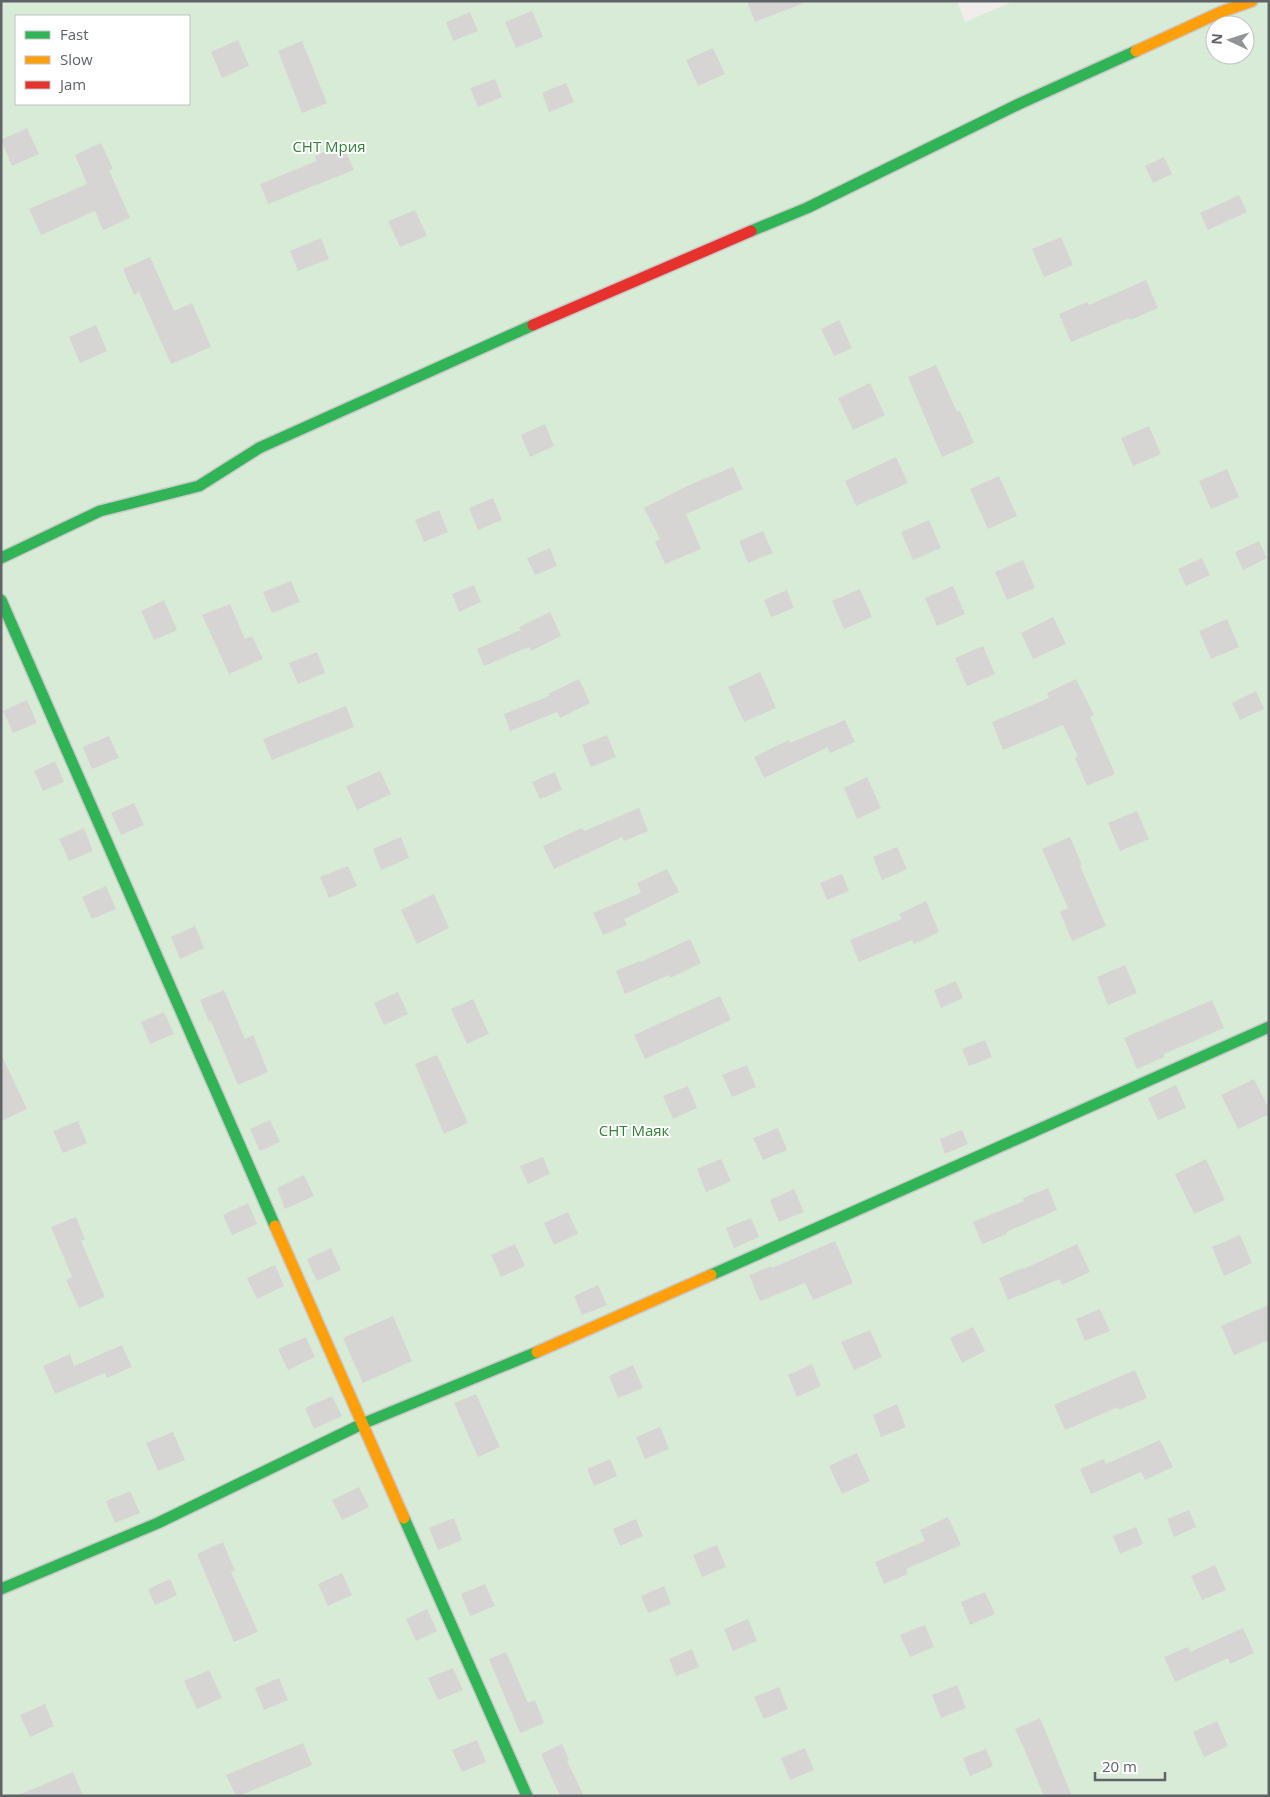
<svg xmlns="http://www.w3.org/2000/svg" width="1270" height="1797" font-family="'Open Sans',sans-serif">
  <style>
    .green { fill: #d8ebd6; fill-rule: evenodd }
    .building { fill: #d6d5d3 }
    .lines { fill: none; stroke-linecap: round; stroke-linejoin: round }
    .fast-casing { stroke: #cacacb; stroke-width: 14 }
    .slow-casing { stroke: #cacacb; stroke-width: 14 }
    .jam-casing { stroke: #cacacb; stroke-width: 14 }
    .fast { stroke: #30b455; stroke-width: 11 }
    .slow { stroke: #ff9f0a; stroke-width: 11 }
    .jam { stroke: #e5322d; stroke-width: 11 }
    .labels { text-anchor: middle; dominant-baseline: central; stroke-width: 4; stroke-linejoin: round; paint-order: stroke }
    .park-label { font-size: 15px; fill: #348238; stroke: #fff }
  </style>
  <rect width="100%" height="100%" fill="#efeeea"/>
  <!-- green -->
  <path class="green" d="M1,1H957L965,22L1014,1H1269V1796H1ZM16,16H189V104H16ZM1215,25H1245V55H1215Z"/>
  <!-- building -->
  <path class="building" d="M747,1H804V3L755,22Z
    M532,11L543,37L516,48L505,22Z
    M470,12L478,31L453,41L446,22Z
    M238,40L249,66L222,78L211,52Z
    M302,41L327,103L302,113L278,51Z
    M713,48L725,74L698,86L686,60Z
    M495,79L502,97L478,107L470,88Z
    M566,83L574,102L549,112L542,93Z
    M27,128L39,154L12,166L1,140Z
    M101,143L113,169L109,170L130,218L103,230L95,211L41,235L29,209L87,184L75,155Z
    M342,144L354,170L268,204L260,184L317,161L315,156Z
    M1164,157L1172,174L1153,183L1145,166Z
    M1239,195L1247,212L1208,230L1200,213Z
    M415,210L427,236L400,247L388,221Z
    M1061,237L1073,265L1044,277L1032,249Z
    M321,238L329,259L298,271L290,251Z
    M150,257L174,311L192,303L211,347L171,364L139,292L134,295L123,269Z
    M1146,280L1158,308L1130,320L1129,318L1071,342L1059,314L1087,302L1089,305Z
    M839,320L852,348L834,356L821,329Z
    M96,325L107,351L80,363L69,337Z
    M936,365L957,412L960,411L974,443L942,457L908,377Z
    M870,383L885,415L853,430L838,398Z
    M545,424L554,446L530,457L521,435Z
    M1149,426L1161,454L1133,466L1121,438Z
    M896,457L908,483L856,506L845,481Z
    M733,467L743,489L686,514L701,549L665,564L655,542L660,539L644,508L689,485Z
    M1227,469L1239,497L1211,509L1199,481Z
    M999,476L1017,516L988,529L970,489Z
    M493,498L502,520L478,530L469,508Z
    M439,510L448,532L424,542L415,520Z
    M929,520L941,548L913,560L901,532Z
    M763,531L773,553L748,563L739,541Z
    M1259,541L1267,558L1243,570L1235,552Z
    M550,548L557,566L535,575L527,558Z
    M1202,558L1210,575L1186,586L1178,569Z
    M1023,560L1035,588L1007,600L995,572Z
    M291,581L300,602L272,613L263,592Z
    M474,585L481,602L459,612L452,594Z
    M953,586L965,614L937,626L925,598Z
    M860,589L872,617L844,629L832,601Z
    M787,590L794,608L771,617L764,600Z
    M164,600L177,630L154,640L141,611Z
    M230,604L245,639L252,636L263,659L229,674L202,615Z
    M550,612L561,636L531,651L529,647L484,666L477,649L521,630L519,627Z
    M1053,617L1066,644L1033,659L1021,633Z
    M1227,619L1239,647L1211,659L1199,631Z
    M983,646L995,674L967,686L955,658Z
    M317,652L325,673L298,684L289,663Z
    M760,672L776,708L744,722L728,687Z
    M579,679L590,703L560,718L557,712L510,731L504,714L549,696L548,694Z
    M1076,679L1094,715L1090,717L1115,774L1087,786L1075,758L1078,757L1063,725L1003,750L992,722L1049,698L1047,693Z
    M1256,691L1264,709L1240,720L1232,703Z
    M27,700L37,723L13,733L3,711Z
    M346,706L354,727L272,760L263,739Z
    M845,720L855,742L830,753L828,747L764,778L754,757L789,740L790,743Z
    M607,735L616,757L591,767L582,745Z
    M109,736L119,758L92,769L83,748L85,746Z
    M55,761L64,782L43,791L34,771Z
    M380,771L391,794L357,810L346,786Z
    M555,772L562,790L540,799L532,782Z
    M867,777L881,808L857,819L844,788Z
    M134,803L144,825L121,835L111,813Z
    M639,808L648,831L624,841L622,837L554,869L543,846L582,828L584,831Z
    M1137,811L1149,839L1120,851L1108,823Z
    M84,828L93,851L69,861L59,839Z
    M401,837L409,858L381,870L373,849Z
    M1070,837L1082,865L1080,866L1106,926L1072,941L1060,912L1068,908L1042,849Z
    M897,847L907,869L882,880L873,857Z
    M348,866L357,886L329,898L320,877Z
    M667,869L679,892L624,919L627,925L603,935L593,913L641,893L637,883Z
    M842,874L849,891L827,900L820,883Z
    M106,886L116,909L92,919L82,897Z
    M434,894L449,928L417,944L401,910Z
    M926,901L939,932L914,944L912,940L859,962L850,940L902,919L899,914Z
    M195,926L204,948L180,959L171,937Z
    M690,939L701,963L670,978L669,975L625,994L616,971L640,961L641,962Z
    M1125,965L1137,993L1108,1005L1097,977Z
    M956,981L963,998L941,1008L934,990Z
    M224,990L245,1039L253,1035L268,1072L238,1085L211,1021L209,1022L200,1000Z
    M398,992L408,1014L384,1025L374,1003Z
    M720,996L731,1020L645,1059L634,1035Z
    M473,999L489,1034L467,1044L451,1009Z
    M1212,1000L1224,1028L1164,1054V1057L1137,1069L1124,1038Z
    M164,1012L174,1034L150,1044L141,1022Z
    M985,1040L992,1057L969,1066L962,1049Z
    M1,1054L27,1109L1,1121Z
    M437,1055L468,1123L444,1134L415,1064Z
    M747,1065L756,1087L732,1097L722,1075Z
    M1254,1079L1269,1109V1114L1238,1129L1221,1095Z
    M1176,1085L1186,1108L1158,1120L1148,1098Z
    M688,1086L697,1108L673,1119L663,1096Z
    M270,1120L280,1142L260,1151L250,1129Z
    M78,1121L87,1143L63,1153L53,1131Z
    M778,1128L787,1150L763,1160L753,1138Z
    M962,1130L968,1144L945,1154L940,1139Z
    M543,1157L550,1174L528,1184L520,1166Z
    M721,1159L731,1181L706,1192L697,1169Z
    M1206,1159L1225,1200L1194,1214L1175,1174Z
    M304,1175L314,1196L285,1209L277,1188Z
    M1048,1188L1057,1210L1006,1232L1007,1234L982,1244L973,1222L1024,1201L1023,1198Z
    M794,1189L804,1212L779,1222L770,1200Z
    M248,1203L257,1224L232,1235L223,1215Z
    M568,1212L578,1234L554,1245L544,1223Z
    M76,1217L85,1239L81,1241L105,1297L79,1308L66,1280L72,1277L51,1227Z
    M751,1218L759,1237L734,1248L726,1228Z
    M1240,1235L1252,1263L1224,1276L1212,1247Z
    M835,1241L853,1283L813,1300L805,1283L760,1301L749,1275L771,1266L772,1268Z
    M515,1244L525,1266L501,1277L491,1255Z
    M1077,1244L1090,1272L1062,1285L1060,1279L1008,1300L999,1278L1023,1268L1024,1269Z
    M331,1248L341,1270L317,1281L307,1259Z
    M275,1265L284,1286L257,1299L247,1278Z
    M598,1285L607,1305L582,1315L574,1296Z
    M1269,1305V1340L1234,1355L1221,1326Z
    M1100,1309L1110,1331L1085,1341L1076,1319Z
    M393,1316L412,1361L363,1383L343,1338Z
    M973,1327L985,1351L962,1363L950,1338Z
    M870,1330L882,1357L854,1370L841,1342Z
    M306,1337L315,1357L288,1370L278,1349Z
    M122,1345L132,1367L107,1378L105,1373L55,1394L43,1366L70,1354L74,1366Z
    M812,1364L821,1386L797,1397L788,1375Z
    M633,1365L643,1388L618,1398L609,1376Z
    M1135,1370L1147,1398L1119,1410L1118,1407L1065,1430L1054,1405Z
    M476,1394L500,1447L478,1457L454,1403Z
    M332,1396L342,1416L314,1429L305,1408Z
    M897,1404L906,1427L881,1437L873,1415Z
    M660,1427L669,1449L645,1459L636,1437Z
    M173,1432L185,1460L158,1471L146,1443Z
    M1160,1440L1173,1467L1145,1480L1141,1472L1091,1494L1080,1469L1104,1459L1106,1464Z
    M857,1453L870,1481L842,1494L829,1466Z
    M610,1459L617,1476L594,1486L587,1469Z
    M359,1487L369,1507L342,1520L332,1500Z
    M130,1491L140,1513L115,1523L106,1501Z
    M1189,1510L1196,1527L1174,1537L1167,1519Z
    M948,1517L961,1545L906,1569L908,1574L884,1584L875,1562L925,1541L920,1530Z
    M454,1518L462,1540L438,1550L429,1528Z
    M636,1519L643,1536L620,1546L613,1529Z
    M1136,1527L1143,1544L1120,1554L1113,1536Z
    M223,1542L235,1571L231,1572L258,1632L234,1642L197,1554Z
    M717,1545L726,1567L702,1577L693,1555Z
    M1215,1565L1226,1590L1202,1600L1191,1576Z
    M342,1573L352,1595L328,1606L318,1584Z
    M170,1579L177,1595L155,1605L148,1589Z
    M485,1584L495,1606L470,1616L461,1594Z
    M664,1586L671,1604L648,1613L641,1596Z
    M985,1592L995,1614L970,1625L961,1602Z
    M427,1609L437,1631L416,1641L406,1619Z
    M748,1619L757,1641L733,1651L724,1629Z
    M925,1625L934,1647L910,1657L900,1635Z
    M1243,1628L1254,1653L1230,1664L1228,1658L1175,1682L1164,1657L1188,1647L1190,1652Z
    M692,1649L699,1667L676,1676L669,1659Z
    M506,1652L528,1703L535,1700L544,1723L520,1733L489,1659Z
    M453,1668L463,1690L438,1700L428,1678Z
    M209,1670L222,1698L197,1709L184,1681Z
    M279,1678L288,1700L264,1710L255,1688Z
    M957,1685L966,1708L941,1718L932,1695Z
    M779,1687L788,1709L764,1719L754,1697Z
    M45,1704L54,1726L30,1737L20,1715Z
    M1040,1718L1065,1779L1072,1796H1044L1025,1751L1015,1729Z
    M1217,1721L1228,1746L1204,1757L1193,1732Z
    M477,1740L486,1762L462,1772L452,1750Z
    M303,1743L312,1765L239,1796H236L226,1775Z
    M562,1744L569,1760L567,1761L584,1796H560L541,1754Z
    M805,1748L814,1770L790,1780L781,1758Z
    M986,1749L993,1766L970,1776L963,1758Z
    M73,1772L83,1796H16Z"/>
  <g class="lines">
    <defs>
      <path id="fast" d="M751,231L807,208L1021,103L1136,51
        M1,558L100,511L199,486L259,448L533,325
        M1,600L275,1226
        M711,1275L1269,1027
        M404,1518L527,1796
        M1,1589L158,1523L362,1424L537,1352"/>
      <path id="slow" d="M1136,51L1221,12L1252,1
        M275,1226L404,1518
        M537,1352L711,1275"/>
      <path id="jam" d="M533,325L751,231"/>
    </defs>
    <!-- fast casing -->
    <use href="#fast" class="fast-casing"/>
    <!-- slow casing -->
    <use href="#slow" class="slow-casing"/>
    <!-- jam casing -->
    <use href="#jam" class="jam-casing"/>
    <!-- fast -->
    <use href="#fast" class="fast"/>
    <!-- slow -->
    <use href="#slow" class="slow"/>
    <!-- jam -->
    <use href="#jam" class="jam"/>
  </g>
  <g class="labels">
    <!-- park labels -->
    <g class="park-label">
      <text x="329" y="146">СНТ Мрия</text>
      <text x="634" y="1130">СНТ Маяк</text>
    </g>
  </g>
  <!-- border -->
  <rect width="1270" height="1797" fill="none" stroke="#5f6368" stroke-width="5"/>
  <!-- legend -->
  <rect x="15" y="15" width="175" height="90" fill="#ffffff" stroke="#bfc1c3"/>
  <rect x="25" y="31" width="25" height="8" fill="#30b455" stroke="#bfc1c3"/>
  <text x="60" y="40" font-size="15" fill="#5f6368">Fast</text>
  <rect x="25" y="56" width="25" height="8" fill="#ff9f0a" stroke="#bfc1c3"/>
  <text x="60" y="65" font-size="15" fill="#5f6368">Slow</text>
  <rect x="25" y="81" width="25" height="8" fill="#e5322d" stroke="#bfc1c3"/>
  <text x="60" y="90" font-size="15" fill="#5f6368">Jam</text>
  <!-- north arrow -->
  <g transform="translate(1230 40) rotate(274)"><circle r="24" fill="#ffffff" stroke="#bfc1c3"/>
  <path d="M0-4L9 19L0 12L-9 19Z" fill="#919496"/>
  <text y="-8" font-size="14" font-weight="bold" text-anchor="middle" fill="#5f6368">N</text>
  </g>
  <!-- scale -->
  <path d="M1095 1772v8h70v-8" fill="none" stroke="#5f6368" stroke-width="2.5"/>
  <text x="1102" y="1772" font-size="15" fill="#5f6368" stroke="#ffffff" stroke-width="4" paint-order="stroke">20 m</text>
</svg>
